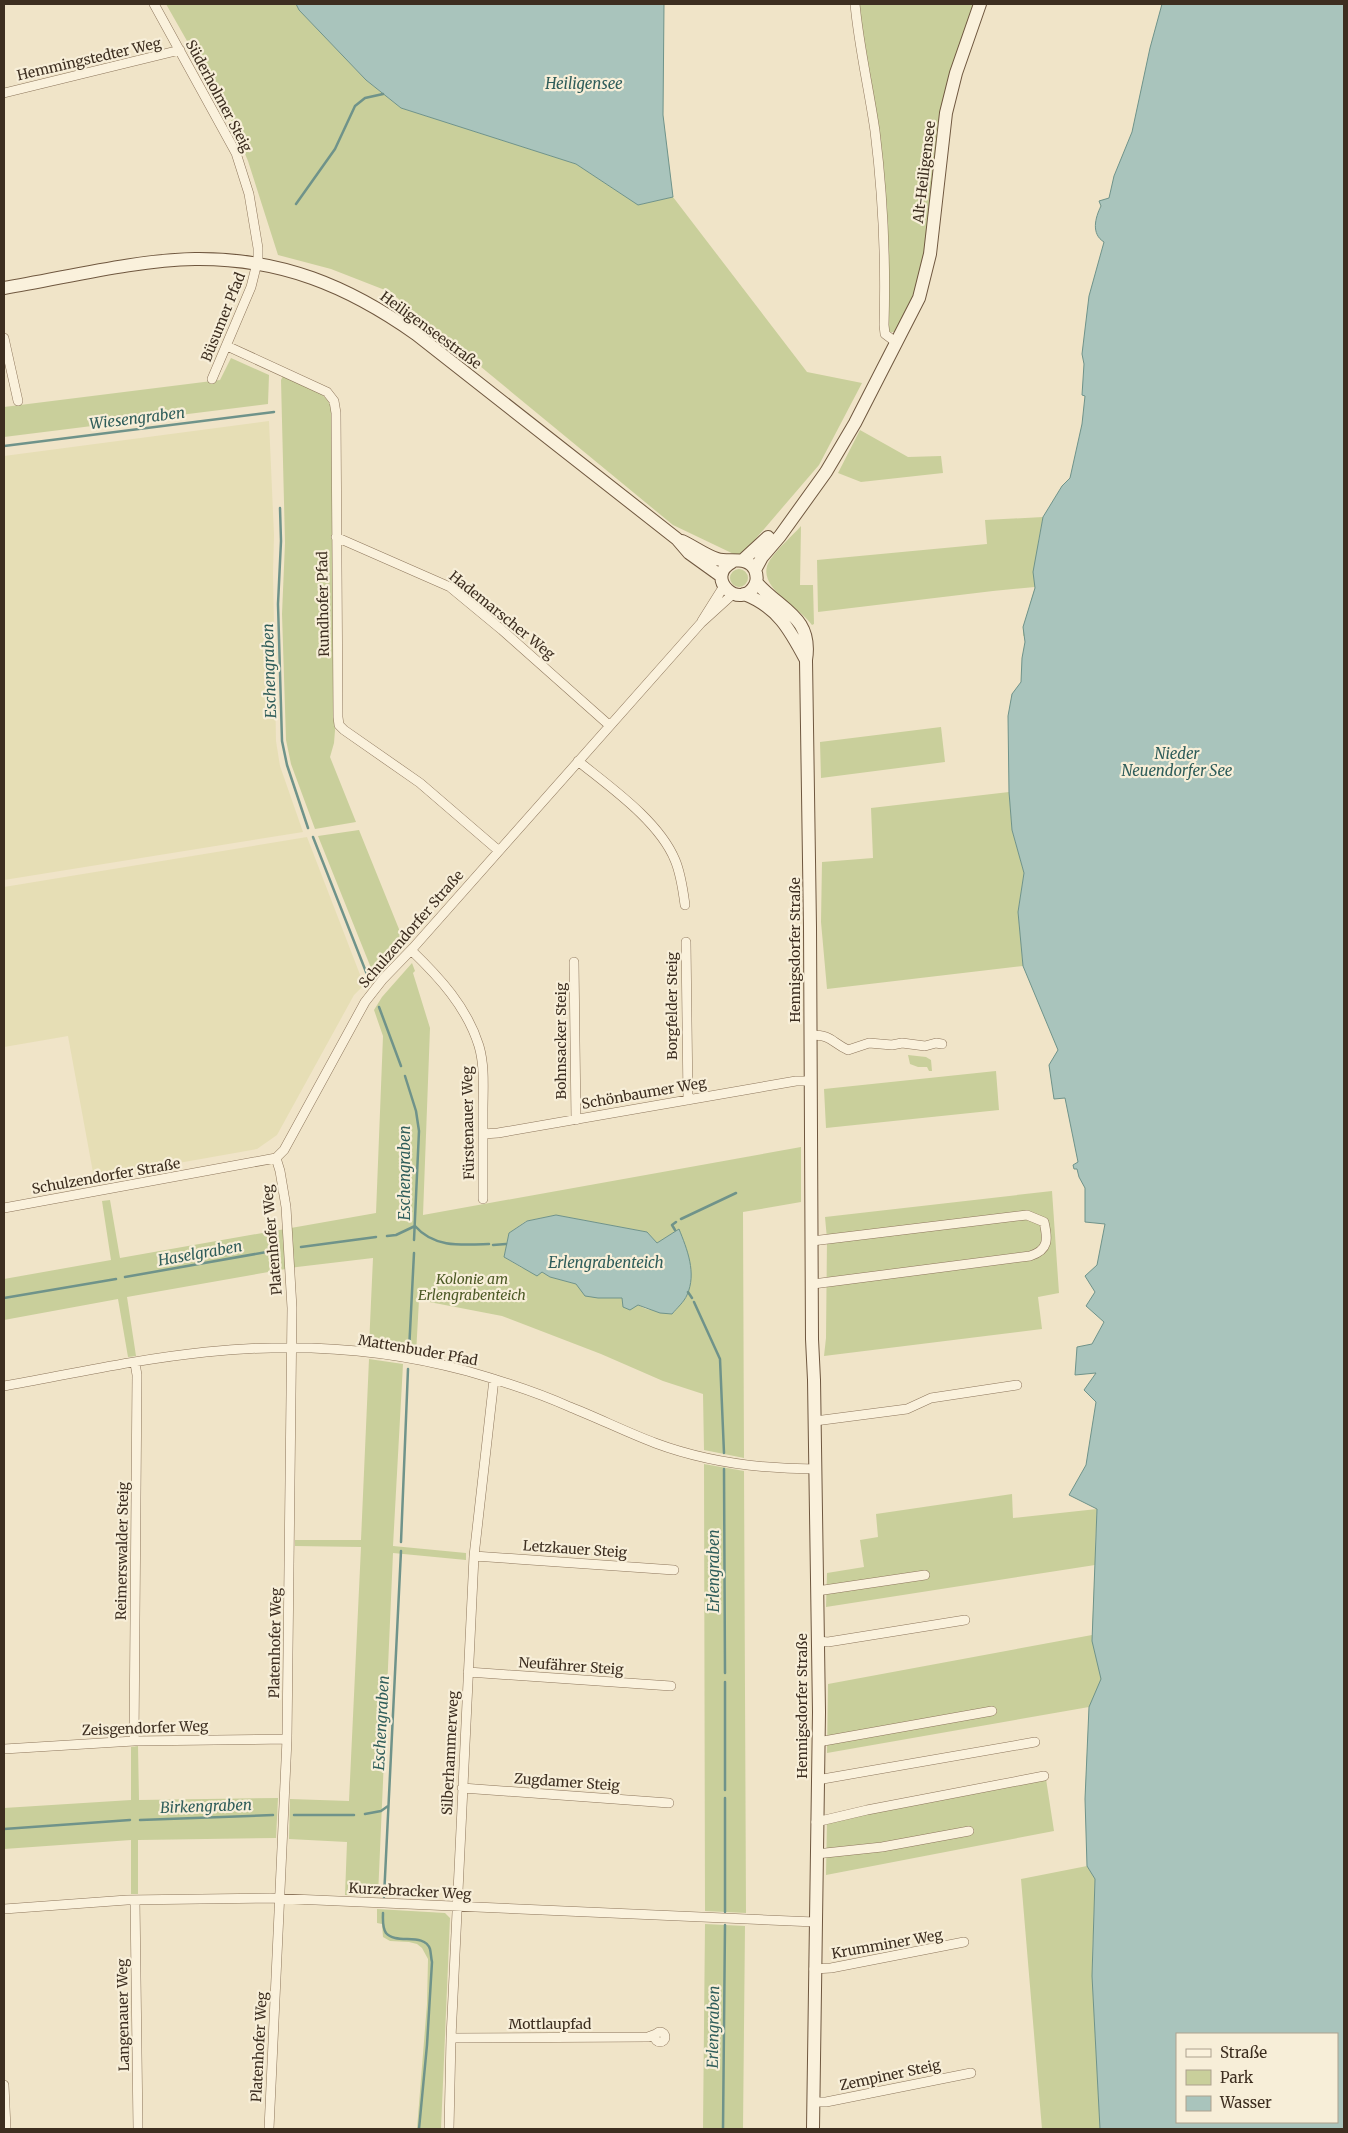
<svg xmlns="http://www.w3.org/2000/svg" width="1348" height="2133" font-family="Merriweather,serif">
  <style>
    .farmland { fill: #e6deb5 }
    .green { fill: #c9cf9b; fill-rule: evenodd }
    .water { fill: #a9c4bc; stroke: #6f938a; fill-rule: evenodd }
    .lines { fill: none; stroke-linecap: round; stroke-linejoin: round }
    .stream { stroke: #6f938a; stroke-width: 2.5 }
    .street-casing { stroke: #8d765c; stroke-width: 10 }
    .secondary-casing { stroke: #6f573f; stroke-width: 14 }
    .street { stroke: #faf1dc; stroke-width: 9 }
    .secondary { stroke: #faf1dc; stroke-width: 12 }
    .labels { text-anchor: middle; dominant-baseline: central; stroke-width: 4.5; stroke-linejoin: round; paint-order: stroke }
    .street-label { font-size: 14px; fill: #3d2e20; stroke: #f7eed8 }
    .park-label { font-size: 14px; font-style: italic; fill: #4d5a26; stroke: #f7eed8 }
    .water-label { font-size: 15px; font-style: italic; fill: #2f5d5a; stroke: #f7eed8 }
  </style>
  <rect width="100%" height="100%" fill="#f0e4c8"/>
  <!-- farmland -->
  <path class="farmland" d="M269,421L274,535L273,573L276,741L280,766L303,832L4,880V456Z
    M307,837L364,985L354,995L277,1135L257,1149L94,1178L68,1036L4,1047V887Z"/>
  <!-- green -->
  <path class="green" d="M166,4H296L299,10L366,80L401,108L576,164L638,205L673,197L807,372L862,383L819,465L740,557L673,525L390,292L331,269L278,255L248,161L228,113Z
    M857,4H975L966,28L925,249L912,302L896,332H890L888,330L887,266Z
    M231,358L269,375L268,404L4,437V407L220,380Z
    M283,376C298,383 325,389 331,407L336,718L334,743L330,757L356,822L315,829L291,764L286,740L282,614L285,543L281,380Z
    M860,430L908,457L941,456L943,473L861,482L838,473Z
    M1043,517L1038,543L1042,629L1023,636V628L1035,587L993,591L818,612L817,560L987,544L985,520Z
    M801,526L800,585H813L814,624L812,625C799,606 753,586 770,560C778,548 791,537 801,526Z
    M730 578a9 9 0 1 1 18 0a9 9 0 1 1-18 0Z
    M941,727L945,762L821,778L820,742Z
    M1009,792L1012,830L1024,873L1018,912L1023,966L827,989L821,922L822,862L873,858L871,808Z
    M359,830L403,939L373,973L318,836Z
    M412,963L415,971L413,973L430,1028L423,1215L801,1147V1202L743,1212L744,1458L704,1450L703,1394L663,1381L601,1354L502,1316L419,1300L416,1354L369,1346L373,1258L297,1267L127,1297L136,1356L128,1357L118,1299L4,1320V1279L111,1260L102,1201L110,1200L120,1258L376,1213L383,1036L374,1010L382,997ZM556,1215L647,1232L657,1243L679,1229L690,1283L687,1296L672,1314L646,1309L623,1298H598L576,1284L550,1277L542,1272L522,1268L504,1257L509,1233L526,1221Z
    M908,1055L926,1057L931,1060L932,1071H929L927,1067H918L910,1064Z
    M996,1071L999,1110L826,1128L824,1089Z
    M1052,1191L1059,1293L1038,1297L1042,1329L824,1356L826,1338L827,1239L825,1217Z
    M369,1359L403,1364L393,1546L466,1553V1560L393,1553L378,1896L345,1895L347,1842L289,1839L290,1799L349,1801L361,1547L295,1546V1540H361Z
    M704,1464L744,1471L746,1913L705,1911Z
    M1012,1494L1013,1518L1097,1509L1095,1551L1102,1576L1092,1631L1095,1565L826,1607L827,1573L864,1567L860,1540L878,1537L876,1514Z
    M1092,1635V1641L1108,1642L1085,1797L1089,1707L827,1753L828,1684Z
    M138,1746L139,1800L278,1798L276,1838L138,1840V1894H131V1840L4,1849V1808L131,1800V1747Z
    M1046,1779L1054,1831L826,1875L827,1820Z
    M1087,1866L1095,1879L1092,1965L1100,2129H1042L1021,1879Z
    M377,1909L445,1913L450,1918L441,2129H417L427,2004L428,1959L422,1948L417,1944L409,1942L390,1941L383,1937L382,1924L377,1923Z
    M705,1924L745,1926L743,2129H703Z"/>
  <!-- water -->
  <path class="water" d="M296,4H664L663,115L673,197L638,205L576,164L401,108L366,80L299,10Z
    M1162,4H1344V2129H1100L1092,1976L1095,1879L1087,1866L1085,1799L1089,1707L1101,1679L1092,1641L1097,1509L1069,1495L1086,1465L1096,1402L1084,1390L1096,1373L1075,1375L1077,1347L1092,1344L1104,1322L1086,1306L1095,1292L1085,1276L1097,1265L1105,1224L1085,1222V1188L1079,1177L1077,1169H1074L1073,1165L1078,1162L1065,1098L1054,1099L1049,1065L1058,1050L1023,966L1018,912L1024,873L1012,830L1009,792L1008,716L1012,694L1021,682L1022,658L1025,642L1023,627L1035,588L1033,572L1043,517L1062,486L1070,478L1082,424L1085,396L1082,395L1084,364L1082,354L1089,296L1104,242C1091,234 1095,218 1101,206L1099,201L1109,198L1114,176L1132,132L1150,48ZM1177,2034H1337V2122H1177Z
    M556,1215L647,1232L657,1243L679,1229C687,1249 697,1273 687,1295C684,1302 677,1308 672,1314L660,1313L638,1305L630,1310L623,1307L622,1298H598L585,1296L576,1284L550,1277L542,1272L537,1276L504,1257L509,1233L527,1221Z"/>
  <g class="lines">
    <!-- stream -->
    <path class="stream" d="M296,204L335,149L355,106L365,98L383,94
      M4,446L274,412
      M280,508L281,541L278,604L282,741L287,765L308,828
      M313,837L368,977
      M379,1007L401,1066
      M405,1076L416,1111L419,1131L414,1240
      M681,1219L736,1193
      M675,1230L672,1225L676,1222
      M387,1236L396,1235L415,1226C434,1248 462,1245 489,1244
      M493,1245L506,1244
      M301,1247L376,1237
      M125,1277L278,1250
      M688,1292L692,1298
      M4,1298L116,1279
      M694,1302L720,1359L724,1453
      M409,1351L414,1253
      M724,1469L725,1673
      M401,1542L408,1369
      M725,1682V1790
      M725,1798V1912
      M365,1814L381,1811L388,1806
      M294,1815H354
      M140,1820L273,1815
      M4,1829L130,1820
      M384,1897L401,1551
      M383,1913C383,1919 382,1927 386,1933C396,1945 424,1932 430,1949C431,1953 431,1958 432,1962L427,2045L419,2129
      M723,2129L725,1925"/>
    <defs>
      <path id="street" d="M154,4L236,153L249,194L258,248V259L251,287L212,379
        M855,4C859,47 869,89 875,131C883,196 886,260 884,325L885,334L897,343
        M4,93L180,50
        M4,338L18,401
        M227,346L327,392L334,401L336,413L338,717L339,725L344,730L420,783L499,851
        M336,537L450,587L502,630L609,725
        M702,621L724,586
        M578,761C610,787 659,821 675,860C681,874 683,890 685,905
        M686,942L688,1100
        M411,950C439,977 467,1007 479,1046C485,1067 483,1089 483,1111C483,1140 483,1169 483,1199
        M574,962L576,1120
        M811,1035C832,1035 831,1042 848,1050L869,1043L892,1045L902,1043L925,1046L936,1043L942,1044
        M483,1134L498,1133L796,1081H811
        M4,1208L276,1158L284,1150L365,1002L383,979L413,948L701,623L733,594
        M812,1241L1027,1215L1044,1222C1048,1239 1049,1250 1030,1256L813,1284
        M4,1386C71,1374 138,1359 206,1352C293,1343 383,1348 467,1371C502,1381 537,1392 570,1407C598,1418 626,1432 655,1443C706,1462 760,1469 815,1469
        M815,1421L907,1409L931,1398L1017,1385
        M474,1556L674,1570
        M817,1591L925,1575
        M817,1641L828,1642L965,1620
        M468,1672L671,1686
        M134,1741L137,1375L135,1363
        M818,1742L992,1711
        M4,1749L134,1741L287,1739
        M817,1780L1035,1742
        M462,1788L669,1803
        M816,1822L867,1810L1044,1776
        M816,1854L882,1847L969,1831
        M135,1900L138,2129
        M4,1909L127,1900L270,1898L815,1922
        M814,1969L831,1968L964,1942
        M655 2037a5 5 0 1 1 10 0a5 5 0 1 1-10 0Z
        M451,2038L648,2037L656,2034
        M4,2085L6,2129
        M813,2102H826L971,2073
        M269,2129L287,1739L292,1308L286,1207L280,1171L276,1158
        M449,2129L451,2038L474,1556L494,1379"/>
      <path id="secondary" d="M4,288C65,278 134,260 195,259C281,258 348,286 416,334L677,539L689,553L721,576
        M682,541C693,546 705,555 717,559C729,563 748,555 755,570C757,575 757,581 755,585C741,612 703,578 732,562
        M743,560L768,537
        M755,570L762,557L780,536L826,472L855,423L919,298L930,254L946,113L956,73L980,4
        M756,582C780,610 813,616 806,660L810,927L812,1339L814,1380L819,1712L813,2129
        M744,594C778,607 790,630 806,660"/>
    </defs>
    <!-- street casing -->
    <use href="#street" class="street-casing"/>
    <!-- secondary casing -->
    <use href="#secondary" class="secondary-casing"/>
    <!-- street -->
    <use href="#street" class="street"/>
    <!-- secondary -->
    <use href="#secondary" class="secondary"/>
  </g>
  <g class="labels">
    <!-- street labels -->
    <g class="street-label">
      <text transform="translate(89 59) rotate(-13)">Hemmingstedter Weg</text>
      <text transform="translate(219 96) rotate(62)">Süderholmer Steig</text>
      <text transform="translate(924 172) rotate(-83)">Alt-Heiligensee</text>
      <text transform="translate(223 317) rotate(-68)">Büsumer Pfad</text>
      <text transform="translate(431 330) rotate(36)">Heiligenseestraße</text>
      <text transform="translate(323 604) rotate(-91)">Rundhofer Pfad</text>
      <text transform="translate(502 615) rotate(39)">Hademarscher Weg</text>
      <text transform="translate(411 929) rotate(-49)">Schulzendorfer Straße</text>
      <text transform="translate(795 950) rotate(-90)">Hennigsdorfer Straße</text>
      <text transform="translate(672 1006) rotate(-90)">Borgfelder Steig</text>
      <text transform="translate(561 1041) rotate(-90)">Bohnsacker Steig</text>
      <text transform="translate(644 1093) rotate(-10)">Schönbaumer Weg</text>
      <text transform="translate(468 1123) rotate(-91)">Fürstenauer Weg</text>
      <text transform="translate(106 1176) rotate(-10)">Schulzendorfer Straße</text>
      <text transform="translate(272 1240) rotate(-95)">Platenhofer Weg</text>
      <text transform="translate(418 1350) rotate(10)">Mattenbuder Pfad</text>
      <text transform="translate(575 1549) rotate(4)">Letzkauer Steig</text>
      <text transform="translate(122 1551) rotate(-89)">Reimerswalder Steig</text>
      <text transform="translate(275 1643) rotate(-89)">Platenhofer Weg</text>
      <text transform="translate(571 1666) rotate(4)">Neufährer Steig</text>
      <text transform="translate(802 1706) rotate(-90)">Hennigsdorfer Straße</text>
      <text transform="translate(145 1728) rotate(-2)">Zeisgendorfer Weg</text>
      <text transform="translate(450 1753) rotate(-87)">Silberhammerweg</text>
      <text transform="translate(567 1782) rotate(4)">Zugdamer Steig</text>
      <text transform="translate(410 1891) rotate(3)">Kurzebracker Weg</text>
      <text transform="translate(887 1944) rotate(-10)">Krumminer Weg</text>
      <text transform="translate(123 2015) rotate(-91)">Langenauer Weg</text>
      <text x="550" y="2024">Mottlaupfad</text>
      <text transform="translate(259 2047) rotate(-87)">Platenhofer Weg</text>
      <text transform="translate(890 2075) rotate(-12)">Zempiner Steig</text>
    </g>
    <!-- park labels -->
    <g class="park-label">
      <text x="472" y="1279">Kolonie am<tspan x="472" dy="16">Erlengrabenteich</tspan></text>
    </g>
    <!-- water labels -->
    <g class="water-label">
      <text x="584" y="83">Heiligensee</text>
      <text transform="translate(137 418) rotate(-7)">Wiesengraben</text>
      <text transform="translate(269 671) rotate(-92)">Eschengraben</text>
      <text x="1177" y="753">Nieder<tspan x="1177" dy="17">Neuendorfer See</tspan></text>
      <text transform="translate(404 1173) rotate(-90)">Eschengraben</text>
      <text transform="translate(200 1253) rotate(-10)">Haselgraben</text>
      <text x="606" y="1262">Erlengrabenteich</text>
      <text transform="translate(713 1571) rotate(-90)">Erlengraben</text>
      <text transform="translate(381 1723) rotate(-87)">Eschengraben</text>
      <text transform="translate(206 1806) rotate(-2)">Birkengraben</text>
      <text transform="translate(713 2027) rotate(-89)">Erlengraben</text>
    </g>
  </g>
  <!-- border -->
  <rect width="1348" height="2133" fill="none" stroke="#3d2e20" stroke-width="10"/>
  <!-- legend -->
  <rect x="1176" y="2033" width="162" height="90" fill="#f7eed8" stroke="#ada18e"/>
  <rect x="1186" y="2049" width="25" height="8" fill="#faf1dc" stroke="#ada18e"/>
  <text x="1220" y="2058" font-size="15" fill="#3d2e20">Straße</text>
  <rect x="1186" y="2070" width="25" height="15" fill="#c9cf9b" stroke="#ada18e"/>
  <text x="1220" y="2083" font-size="15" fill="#3d2e20">Park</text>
  <rect x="1186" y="2096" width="25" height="15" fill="#a9c4bc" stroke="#ada18e"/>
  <text x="1220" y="2108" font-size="15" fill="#3d2e20">Wasser</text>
</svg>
